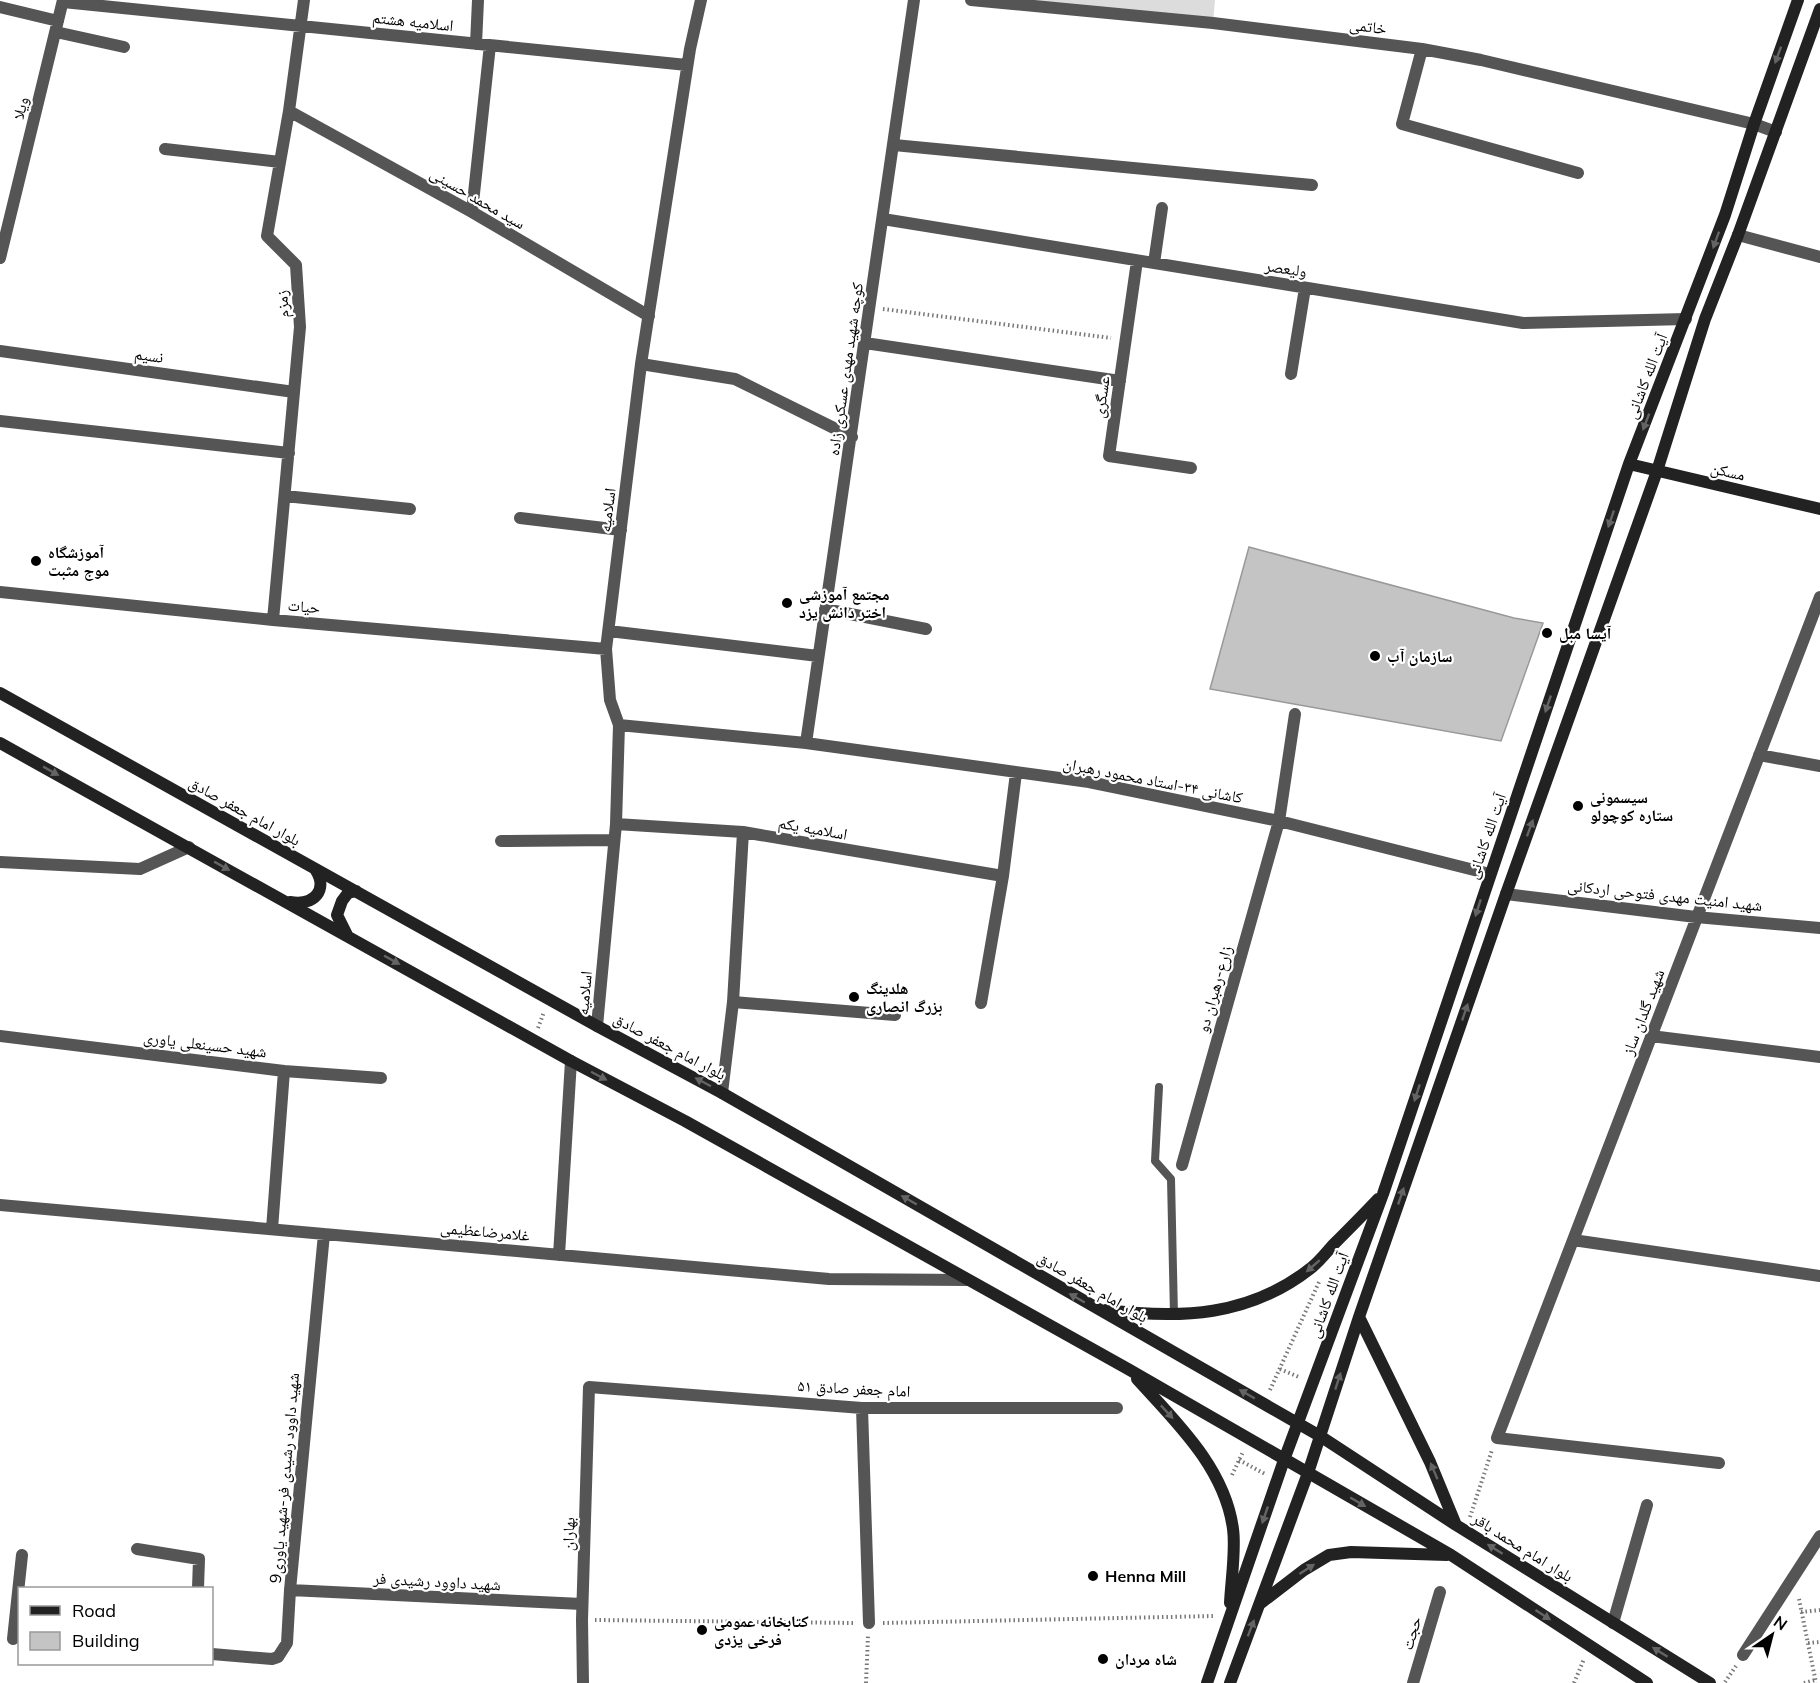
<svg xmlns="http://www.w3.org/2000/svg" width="1820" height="1683" font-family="Mulish,'Noto Naskh Arabic',sans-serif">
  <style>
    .green { fill: #dcdcdc }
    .building { fill: #c4c4c4; stroke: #999; stroke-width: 1.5 }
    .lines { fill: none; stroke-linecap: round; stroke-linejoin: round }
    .path { stroke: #777; stroke-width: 4; stroke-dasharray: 1.5 3; stroke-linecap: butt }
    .service { stroke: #555; stroke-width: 8 }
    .minor { stroke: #555; stroke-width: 12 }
    .tertiary { stroke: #555; stroke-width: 12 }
    .secondary { stroke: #222; stroke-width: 12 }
    .oneway { fill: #646464 }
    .poi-dot { fill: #000; stroke: #fff; stroke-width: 2 }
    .labels { text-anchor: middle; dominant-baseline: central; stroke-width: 4.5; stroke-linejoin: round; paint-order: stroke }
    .street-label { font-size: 16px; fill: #000; stroke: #fff }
    .poi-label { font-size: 16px; font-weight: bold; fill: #000; stroke: #fff; text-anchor: start }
  </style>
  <rect width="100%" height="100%" fill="#fff"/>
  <!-- green -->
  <path class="green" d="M971,0H1215L1213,23Z"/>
  <!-- building -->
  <path class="building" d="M1249,547L1514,618L1543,623L1501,741L1210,689Z"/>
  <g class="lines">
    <!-- path -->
    <path class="path" d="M883,309L1111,338
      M538,1028L544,1012
      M1280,1369L1299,1377
      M1270,1390L1319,1282
      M1239,1460L1265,1474
      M1232,1475L1243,1452
      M1470,1517L1492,1450
      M1799,1599L1816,1683
      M1801,1612L1820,1610
      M595,1620L854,1623
      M883,1623L1214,1616
      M1808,1643L1820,1642
      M1725,1682L1736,1666
      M866,1683L868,1636
      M1574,1683L1584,1659
      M1804,1683L1815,1680"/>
    <!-- service -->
    <path class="service" d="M1159,1087L1155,1161L1171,1179L1174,1315"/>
    <!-- minor -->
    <path class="minor" d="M971,0L1213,23L1422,49L1481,60L1754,124L1776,132
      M63,2L687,65
      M0,7L58,21
      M56,32L124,47
      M476,44L478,0
      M1422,49L1402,124L1578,173
      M289,111L472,212L649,316
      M894,145L1312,185
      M165,149L280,162
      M472,212L490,45
      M883,219L1523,323L1686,319
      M1738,235L1820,257
      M0,258L63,0
      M1137,261L1109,456L1191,468
      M1154,263L1162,208
      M865,343L1120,381
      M0,351L294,392
      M641,364L735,379L852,437
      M1291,374L1305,288
      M0,421L289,453
      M285,496L410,509
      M520,518L621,530
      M0,592L273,620L606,649
      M825,609L926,629
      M273,620L300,327L296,265L267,236L289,111L304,0
      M609,631L818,656
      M619,725L806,743L1089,782L1279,821L1490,874
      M806,743L914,0
      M1759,755L1820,766
      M616,824L743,832L1003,876
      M501,841L614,840
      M0,862L140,869L189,847
      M1506,894L1696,917L1820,928
      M733,1002L895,1015
      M981,1003L1003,876L1016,773
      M597,1026L616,824L619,725L610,700L606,649L641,364L690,49L701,0
      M0,1036L284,1071L272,1229
      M1651,1036L1820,1057
      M284,1071L381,1078
      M722,1093L733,1002L743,832
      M1182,1165L1279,821L1295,714
      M0,1205L829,1279L967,1280
      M1573,1240L1820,1276
      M559,1255L571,1061
      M862,1408L869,1623
      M1719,1463L1497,1438L1820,597
      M137,1549L199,1559L198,1588
      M290,1590L582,1604
      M1613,1623L1647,1505
      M13,1639L22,1555
      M212,1654L272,1659L278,1657L287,1643L290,1590L324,1234
      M1743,1655L1820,1536
      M583,1683L582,1620L589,1387L862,1408H1117"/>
    <!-- tertiary -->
    <path class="tertiary" d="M1413,1683L1440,1592"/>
    <!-- secondary -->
    <path class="secondary" d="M1629,464L1820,509
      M0,693L597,1026L722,1093L1320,1436L1456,1525L1710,1683
      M0,743L571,1061L685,1121L1128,1369L1451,1555L1647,1683
      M290,902C314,906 329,890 315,869
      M347,935L337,915L342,901L348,893L356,891
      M1106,1310C1180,1319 1249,1317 1311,1268C1319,1262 1326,1253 1333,1245C1348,1230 1363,1215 1378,1199
      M1359,1317L1430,1462L1456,1525
      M1137,1379C1176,1422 1225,1468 1233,1529C1236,1550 1231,1581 1230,1603
      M1261,1603L1304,1570L1329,1555L1351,1552L1447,1555
      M1207,1683L1284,1460L1383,1194L1629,464L1725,215L1754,124L1798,0
      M1230,1683L1308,1473L1359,1317L1506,894L1657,471L1705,319L1738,235L1820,9"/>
  </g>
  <!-- one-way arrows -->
  <defs><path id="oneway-solid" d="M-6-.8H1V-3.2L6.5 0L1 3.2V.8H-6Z" transform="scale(1.5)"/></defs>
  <g class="oneway">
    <use href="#oneway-solid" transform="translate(1778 55) rotate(110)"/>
    <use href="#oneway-solid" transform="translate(1716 240) rotate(110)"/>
    <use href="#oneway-solid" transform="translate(1646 422) rotate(111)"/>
    <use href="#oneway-solid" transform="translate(1611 519) rotate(109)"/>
    <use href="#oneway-solid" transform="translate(1548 704) rotate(109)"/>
    <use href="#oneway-solid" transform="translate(51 771) rotate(29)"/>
    <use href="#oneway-solid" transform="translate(1530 828) rotate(-70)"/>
    <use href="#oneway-solid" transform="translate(222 866) rotate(29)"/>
    <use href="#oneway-solid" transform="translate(1478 908) rotate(108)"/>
    <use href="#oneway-solid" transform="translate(392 960) rotate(29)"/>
    <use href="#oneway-solid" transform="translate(1465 1012) rotate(-71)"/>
    <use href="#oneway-solid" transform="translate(599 1076) rotate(28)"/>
    <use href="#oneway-solid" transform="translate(703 1082) rotate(-152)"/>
    <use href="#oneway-solid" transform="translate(1417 1093) rotate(108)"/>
    <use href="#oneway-solid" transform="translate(1401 1196) rotate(-71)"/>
    <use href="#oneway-solid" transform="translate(909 1200) rotate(-150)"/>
    <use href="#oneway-solid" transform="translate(1313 1266) rotate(139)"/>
    <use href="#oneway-solid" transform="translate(1077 1298) rotate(-150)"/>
    <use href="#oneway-solid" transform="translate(1338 1381) rotate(-72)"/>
    <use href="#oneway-solid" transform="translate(1247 1394) rotate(-150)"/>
    <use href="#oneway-solid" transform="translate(1167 1412) rotate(47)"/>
    <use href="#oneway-solid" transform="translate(1434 1471) rotate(-113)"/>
    <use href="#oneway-solid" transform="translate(1358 1502) rotate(30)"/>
    <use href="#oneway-solid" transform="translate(1265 1515) rotate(109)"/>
    <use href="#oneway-solid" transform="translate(1495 1549) rotate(-148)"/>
    <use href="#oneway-solid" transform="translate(1307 1569) rotate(-33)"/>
    <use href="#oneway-solid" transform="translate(1543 1615) rotate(33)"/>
    <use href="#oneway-solid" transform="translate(1251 1628) rotate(-69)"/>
    <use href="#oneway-solid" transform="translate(1660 1652) rotate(-148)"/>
  </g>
  <!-- markers -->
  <g class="poi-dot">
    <circle cx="36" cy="561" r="6"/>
    <circle cx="787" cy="603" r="6"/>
    <circle cx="1547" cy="633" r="6"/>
    <circle cx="1375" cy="656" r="6"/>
    <circle cx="1578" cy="806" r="6"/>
    <circle cx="854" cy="997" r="6"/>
    <circle cx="1093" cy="1576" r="6"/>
    <circle cx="702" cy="1630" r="6"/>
    <circle cx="1103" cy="1659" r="6"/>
  </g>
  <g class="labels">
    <!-- street labels -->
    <g class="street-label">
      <text transform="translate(413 21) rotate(6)">اسلامیه هشتم</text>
      <text transform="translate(1368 26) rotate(7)">خاتمی</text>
      <text transform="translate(20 108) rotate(-76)">ویلا</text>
      <text transform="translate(478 198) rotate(30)">سید محمد حسینی</text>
      <text transform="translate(1286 268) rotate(9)">ولیعصر</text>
      <text transform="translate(282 304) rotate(-94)">زمزم</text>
      <text transform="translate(149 355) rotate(8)">نسیم</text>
      <text transform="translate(845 369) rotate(-82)">کوچه شهید مهدی عسکری زاده</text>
      <text transform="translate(1646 376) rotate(-69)">آیت الله کاشانی</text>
      <text transform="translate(1101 397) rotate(-82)">عسگری</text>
      <text transform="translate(1728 471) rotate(13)">مسکن</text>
      <text transform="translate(607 510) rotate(-83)">اسلامیه</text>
      <text transform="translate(304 606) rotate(5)">حیات</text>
      <text transform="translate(1153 780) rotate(11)">کاشانی ۳۴-استاد محمود رهبران</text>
      <text transform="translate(245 811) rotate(29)">بلوار امام جعفر صادق</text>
      <text transform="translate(813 828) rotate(10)">اسلامیه یکم</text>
      <text transform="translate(1486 836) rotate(-71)">آیت الله کاشانی</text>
      <text transform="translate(1665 895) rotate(6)">شهید امنیت مهدی فتوحی اردکانی</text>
      <text transform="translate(1214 989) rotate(-74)">زارع-رهبران دو</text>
      <text transform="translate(584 993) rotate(-85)">اسلامیه</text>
      <text transform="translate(1643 1012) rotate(-69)">شهید گلدان ساز</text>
      <text transform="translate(205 1044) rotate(7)">شهید حسینعلی یاوری</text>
      <text transform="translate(670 1046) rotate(28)">بلوار امام جعفر صادق</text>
      <text transform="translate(485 1231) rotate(5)">غلامرضاعظیمی</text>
      <text transform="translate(1093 1287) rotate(30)">بلوار امام جعفر صادق</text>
      <text transform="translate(1328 1295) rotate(-70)">آیت الله کاشانی</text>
      <text transform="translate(854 1388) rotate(3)">امام جعفر صادق ۵۱</text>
      <text transform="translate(284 1478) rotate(-85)">شهید داوود رشیدی فر-شهید یاوری9</text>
      <text transform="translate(568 1534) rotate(-88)">بهاران</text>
      <text transform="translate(1523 1547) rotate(32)">بلوار امام محمد باقر</text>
      <text transform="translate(437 1581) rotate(3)">شهید داوود رشیدی فر</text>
      <text transform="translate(1411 1633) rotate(-74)">حجت</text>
    </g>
    <!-- poi labels -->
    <g class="poi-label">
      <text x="48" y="552">آموزشگاه<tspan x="48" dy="18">موج مثبت</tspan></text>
      <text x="799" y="594">مجتمع آموزشی<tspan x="799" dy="18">اختر دانش یزد</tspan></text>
      <text x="1559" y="633">آیسا مبل</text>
      <text x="1387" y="656">سازمان آب</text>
      <text x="1590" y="797">سیسمونی<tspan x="1590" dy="18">ستاره کوچولو</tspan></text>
      <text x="866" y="988">هلدینگ<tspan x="866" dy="18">بزرگ انصاری</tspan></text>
      <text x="1105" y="1576">Henna Mill</text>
      <text x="714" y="1621">کتابخانه عمومی<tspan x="714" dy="18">فرخی یزدی</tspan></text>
      <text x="1115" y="1659">شاه مردان</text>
    </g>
  </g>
  <!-- legend -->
  <rect x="18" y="1587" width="195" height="78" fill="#ffffff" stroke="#999999" stroke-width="1.5"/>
  <rect x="30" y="1606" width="30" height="9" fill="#222222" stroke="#999999" stroke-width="1.5"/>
  <text x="72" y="1617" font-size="18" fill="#000000">Road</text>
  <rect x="30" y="1632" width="30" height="18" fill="#c4c4c4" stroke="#999999" stroke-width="1.5"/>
  <text x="72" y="1647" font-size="18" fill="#000000">Building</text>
  <!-- north arrow -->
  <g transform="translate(1772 1635) rotate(35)" stroke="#ffffff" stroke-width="4.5" paint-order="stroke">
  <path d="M0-4.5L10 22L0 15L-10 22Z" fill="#000000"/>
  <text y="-9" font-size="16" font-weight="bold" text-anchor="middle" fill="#000000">N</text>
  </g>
</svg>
